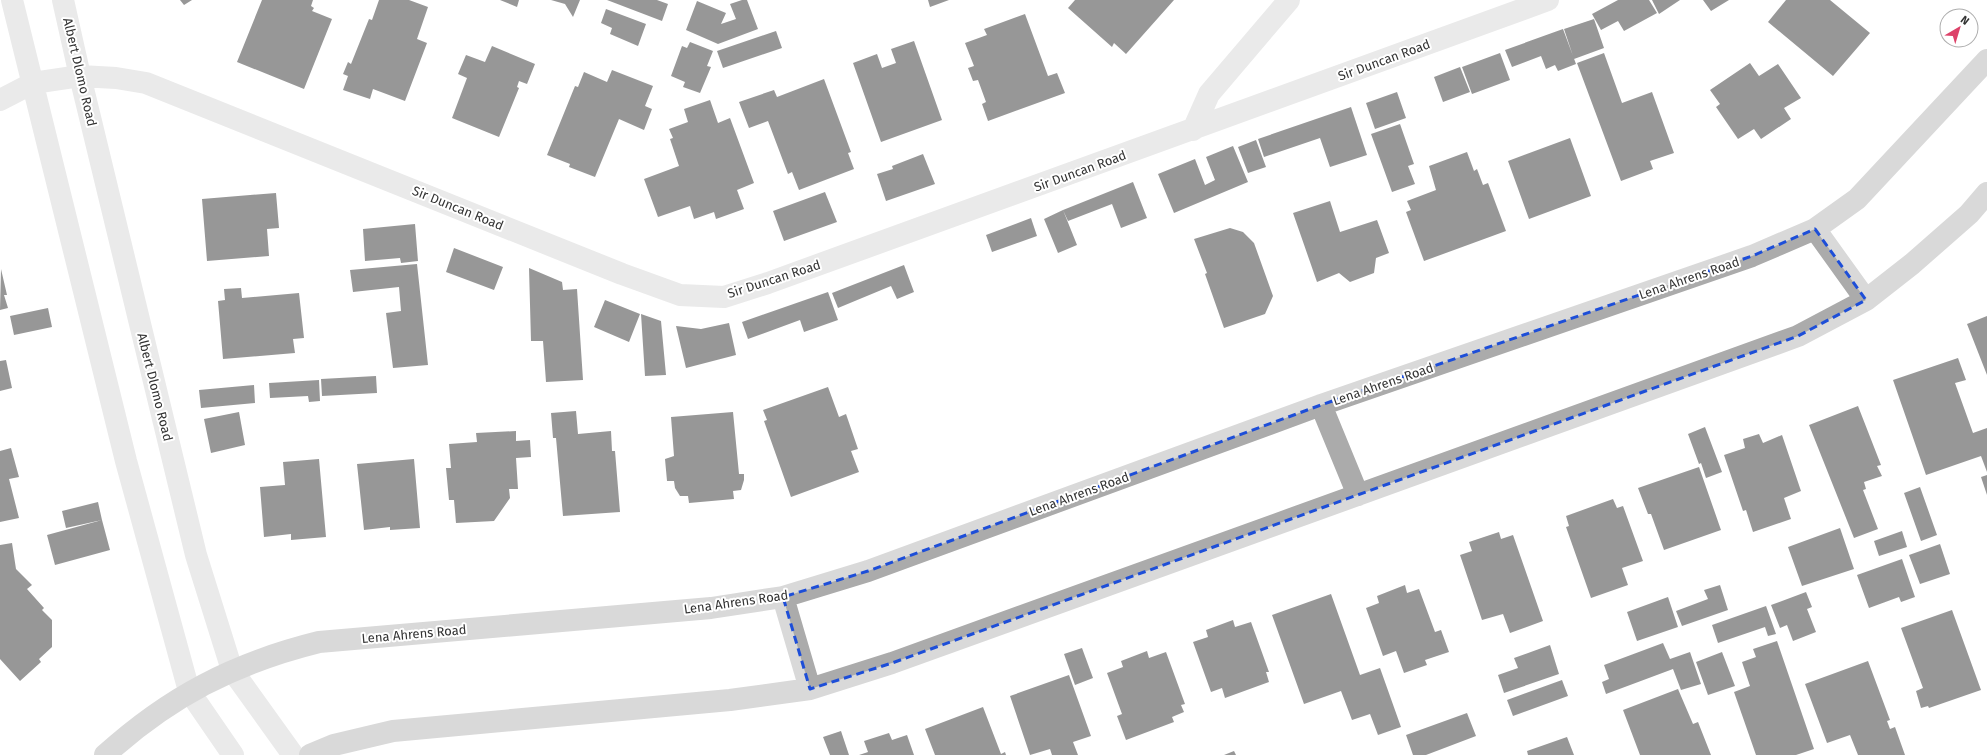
<svg xmlns="http://www.w3.org/2000/svg" width="1987" height="755" font-family="'Fira Sans',sans-serif">
  <style>
    .building { fill: #1a1a1a }
    .lines { fill: none; stroke-linecap: round; stroke-linejoin: round }
    .minor { stroke: #d0d0d0; stroke-width: 22 }
    .major { stroke: #ababab; stroke-width: 22 }
    .marked { fill: none; stroke: #1d4ed8; stroke-width: 3; stroke-dasharray: 8 5; stroke-linejoin: round }
    .labels { text-anchor: middle; dominant-baseline: central; stroke-width: 4; stroke-linejoin: round; paint-order: stroke }
    .street-label { font-size: 13px; fill: #333; stroke: #fff }
  </style>
  <rect width="100%" height="100%" fill="#fff"/>
  <!-- building -->
  <path class="building" d="M180,0H192L184,5Z
    M262,0H313L311,6L314,8L312,11L332,19L304,89L237,62Z
    M379,0H409L428,7L417,39L427,43L405,101L373,89L370,99L343,90L348,76L343,74L348,62L351,64L369,19L372,20Z
    M500,0H519L517,7Z
    M551,0H580L573,17L565,4Z
    M607,0H657L668,4L662,21Z
    M742,0H747L758,29L718,44L686,30L697,1L726,13L721,24L736,19L730,4Z
    M928,0H949L930,7Z
    M1075,0H1174L1126,54L1114,43L1112,47L1068,8Z
    M1618,0H1649L1657,13L1624,31L1618,21L1601,30L1592,14Z
    M1652,0H1680L1659,14Z
    M1703,0H1729L1711,11Z
    M1786,0H1830L1870,33L1833,76L1768,22Z
    M606,9L646,24L638,46L610,34L612,28L601,23Z
    M1025,14L1048,76L1057,73L1065,93L988,121L982,104L986,102L978,80L973,81L968,68L974,66L965,43L987,35L984,29Z
    M1594,19L1604,48L1574,59L1564,29Z
    M1563,29L1576,64L1558,71L1555,65L1546,69L1541,56L1512,67L1505,50Z
    M776,31L782,48L723,68L717,51Z
    M914,41L942,120L881,142L853,63L877,54L882,68L896,63L891,49Z
    M690,42L713,51L707,66L711,67L700,93L683,87L685,82L671,76L682,46L687,48Z
    M492,46L535,64L527,84L519,81L517,87L519,88L499,137L452,118L467,78L458,74L466,55L485,62Z
    M1500,53L1510,80L1472,94L1462,67Z
    M1604,53L1622,103L1652,92L1674,153L1650,161L1653,169L1621,181L1577,63Z
    M1750,63L1759,76L1778,64L1801,98L1784,108L1791,119L1761,139L1754,129L1738,139L1716,107L1720,104L1710,90Z
    M1460,67L1470,92L1443,102L1434,77Z
    M612,70L653,86L645,106L652,109L644,130L619,119L595,177L569,167L570,164L547,155L575,86L578,87L584,72L607,82Z
    M824,79L851,152L848,153L854,169L799,190L792,172L788,174L768,121L749,128L739,102L774,90L777,97Z
    M1397,92L1406,118L1375,129L1366,103Z
    M710,100L718,123L730,118L754,183L737,190L744,209L716,219L714,212L694,219L690,206L658,217L644,179L679,166L670,139L673,138L669,129L688,122L684,109Z
    M1351,107L1367,155L1330,167L1320,138L1264,157L1258,139Z
    M1400,124L1414,164L1408,166L1415,184L1392,192L1371,134Z
    M1570,138L1591,196L1529,219L1508,161Z
    M1256,140L1266,167L1248,173L1238,147Z
    M1233,146L1248,182L1174,213L1158,174L1195,159L1205,185L1215,180L1206,157Z
    M1467,152L1474,171L1477,169L1483,185L1488,183L1506,231L1424,261L1406,212L1411,210L1407,201L1436,190L1429,166Z
    M923,154L935,184L886,201L877,174L893,169L892,166Z
    M1133,182L1147,218L1121,228L1112,204L1068,221L1063,210Z
    M825,192L837,222L784,241L773,211Z
    M276,193L279,228L267,229L269,256L207,261L202,199Z
    M1330,201L1340,232L1377,220L1389,253L1376,258L1374,273L1350,282L1339,273L1317,282L1293,213Z
    M1063,210L1077,245L1058,253L1044,219Z
    M1031,218L1037,236L992,252L986,235Z
    M415,224L418,261L401,263L400,258L365,261L363,229Z
    M1230,228L1243,232L1254,243L1273,296L1265,314L1224,328L1205,274L1207,273L1194,239Z
    M454,248L503,267L494,290L446,272Z
    M417,264L428,365L393,368L386,313L401,311L399,287L353,292L350,270Z
    M904,265L914,292L897,299L891,286L838,308L832,293Z
    M529,268L562,282L563,290L577,289L583,380L546,382L543,341H531Z
    M1,269L7,295H4L8,308L0,310Z
    M241,288L242,298L299,293L304,338L293,339L295,353L223,359L218,301L225,300L224,289Z
    M828,292L838,320L804,332L800,320L748,339L742,322Z
    M605,300L640,314L629,342L594,327Z
    M48,308L52,327L14,335L10,316Z
    M641,314L661,321L666,375L645,376Z
    M1987,316V375L1967,324Z
    M729,323L736,355L686,368L676,326L701,329Z
    M1958,358L1966,380L1955,383L1973,433L1987,428V472L1981,456L1926,475L1893,380Z
    M6,360L12,388L0,391V361Z
    M376,376L377,393L322,396L321,379Z
    M319,380L320,401L309,402L308,396L270,398L269,383Z
    M254,385L255,403L201,408L199,390Z
    M828,387L839,417L846,414L858,449L851,451L859,472L791,497L764,421L767,420L763,410Z
    M1858,406L1881,465L1877,466L1882,476L1864,482L1866,489L1863,490L1878,529L1854,538L1809,425Z
    M576,411L578,434L611,431L612,451H615L620,512L563,516L556,438H553L551,413Z
    M239,412L245,445L211,453L204,419Z
    M733,412L739,474H744V480L741,490L733,491L734,499L689,503L688,496H680L675,488L674,481H667L665,459L674,456L671,417Z
    M1705,427L1722,472L1706,478L1701,463L1699,464L1688,434Z
    M516,431V441L530,440L531,457L516,458L518,489H509L510,498L494,521L456,523L454,500H449L446,468H451L449,444L477,442L476,433Z
    M1759,434L1763,443L1782,435L1801,491L1784,498L1791,519L1753,532L1746,510L1743,511L1724,455L1745,448L1743,439Z
    M11,448L19,477L9,479L19,518L0,522V451Z
    M319,459L326,537L291,540V534L264,537L260,487L285,485L283,462Z
    M414,459L420,528L390,530V527L364,530L357,464Z
    M1699,467L1721,530L1664,550L1651,514H1648L1638,488Z
    M1987,475V495L1981,477Z
    M1920,487L1937,535L1921,541L1904,493Z
    M1613,499L1617,508L1623,506L1643,561L1622,568L1628,585L1591,598L1566,527L1569,526L1566,516Z
    M98,502L102,520L66,528L62,511Z
    M102,520L110,550L55,565L47,535Z
    M1840,528L1854,569L1802,586L1788,547Z
    M1902,531L1907,547L1879,556L1874,541Z
    M1499,532L1501,539L1513,535L1543,621L1510,633L1503,614L1482,620L1460,555L1472,551L1469,542Z
    M12,543L16,569L32,585L27,589L44,608L42,610L52,620V647L39,659L41,662L20,681L0,659V545Z
    M1940,544L1950,574L1920,584L1909,555Z
    M1902,559L1915,597L1901,602L1899,597L1869,608L1857,575Z
    M1405,585L1407,593L1419,589L1435,632L1441,630L1449,652L1425,660L1427,665L1404,673L1396,651L1383,656L1366,608L1379,603L1377,596Z
    M1720,585L1728,610L1682,626L1676,611L1708,599L1704,590Z
    M1806,592L1812,607L1807,609L1816,632L1793,641L1787,625L1780,628L1771,605Z
    M1331,594L1360,675L1380,668L1401,727L1378,735L1370,714L1352,720L1341,691L1304,704L1272,615Z
    M1668,597L1678,627L1637,641L1627,612Z
    M1766,606L1776,634L1768,636L1765,627L1718,643L1712,625Z
    M1952,610L1981,690L1929,708L1928,706L1921,708L1916,691L1923,688L1901,628Z
    M1233,620L1235,627L1251,622L1269,672H1266L1269,682L1225,698L1222,688L1211,692L1193,642L1208,637L1206,630Z
    M1777,641L1814,749L1796,755H1756L1734,692L1750,686L1742,662L1756,657L1753,649Z
    M1663,643L1670,659L1690,652L1701,684L1681,690L1673,669L1606,694L1602,682L1609,679L1604,665Z
    M1550,645L1559,674L1504,693L1498,675L1518,668L1514,658Z
    M1082,648L1093,678L1075,685L1064,654Z
    M1147,651L1149,658L1166,652L1185,704L1181,705L1184,712L1172,717L1174,722L1126,740L1117,716L1122,714L1107,673L1123,667L1121,661Z
    M1722,652L1735,686L1708,695L1696,662Z
    M1868,661L1890,720L1887,721L1890,729L1895,727L1905,755H1858L1850,735L1827,743L1805,684Z
    M1069,675L1091,736L1073,742L1078,755H1052L1050,749L1030,755L1010,696Z
    M1562,680L1568,696L1513,716L1507,700Z
    M1678,689L1693,724L1698,722L1711,755H1640L1623,710Z
    M983,707L1001,754L1005,752L1006,755H935L925,729Z
    M1467,713L1476,736L1426,755H1413L1406,735Z
    M841,731L849,755H830L823,737Z
    M889,733L892,740L907,735L914,755H859L868,752L864,741Z
    M1567,737L1574,755H1528L1527,751Z
    M1234,751L1236,755H1224Z"/>
  <g class="lines">
    <!-- minor -->
    <path class="minor" d="M12,0L126,461L189,691L233,755
      M63,0L80,76L196,555L232,670L293,755
      M0,100L33,83L80,76L116,78L146,83L622,274L680,295L724,297L768,283L1548,0
      M1193,130L1209,94L1289,0"/>
    <!-- major -->
    <path class="major" d="M1815,229L1866,300
      M1321,405L1358,495
      M783,597L810,689
      M105,755C169,697 234,663 319,642L711,608L783,597L868,571L1321,405L1752,256L1815,229L1857,199L1987,60
      M310,755L334,745L393,731L730,700L810,689L892,663L1798,336L1866,300L1912,264L1969,214L1987,193"/>
  </g>
  <!-- marked area -->
  <path d="M0 0H1987V755H0ZM1815,229L1866,300L1798,336L892,663L810,689L783,597L868,571L1321,405L1752,256Z" fill="#fff" fill-opacity=".55" fill-rule="evenodd"/>
  <path class="marked" d="M1815,229L1866,300L1798,336L892,663L810,689L783,597L868,571L1321,405L1752,256Z"/>
  <g class="labels">
    <!-- street labels -->
    <g class="street-label">
      <text transform="translate(1384 60) rotate(-20)">Sir Duncan Road</text>
      <text transform="translate(80 72) rotate(77)">Albert Dlomo Road</text>
      <text transform="translate(1080 171) rotate(-20)">Sir Duncan Road</text>
      <text transform="translate(458 208) rotate(22)">Sir Duncan Road</text>
      <text transform="translate(1689 278) rotate(-19)">Lena Ahrens Road</text>
      <text transform="translate(774 279) rotate(-18)">Sir Duncan Road</text>
      <text transform="translate(1383 384) rotate(-19)">Lena Ahrens Road</text>
      <text transform="translate(155 387) rotate(76)">Albert Dlomo Road</text>
      <text transform="translate(1079 494) rotate(-20)">Lena Ahrens Road</text>
      <text transform="translate(736 602) rotate(-8)">Lena Ahrens Road</text>
      <text transform="translate(414 634) rotate(-5)">Lena Ahrens Road</text>
    </g>
  </g>
  <!-- north arrow -->
  <g transform="translate(1959 28) rotate(38)"><circle r="19" fill="#ffffff" stroke="#adadad"/>
  <path d="M0-3L7 15L0 10L-7 15Z" fill="#dd4269"/>
  <text y="-6" font-size="11" font-weight="bold" text-anchor="middle" fill="#333333">N</text>
  </g>
</svg>
